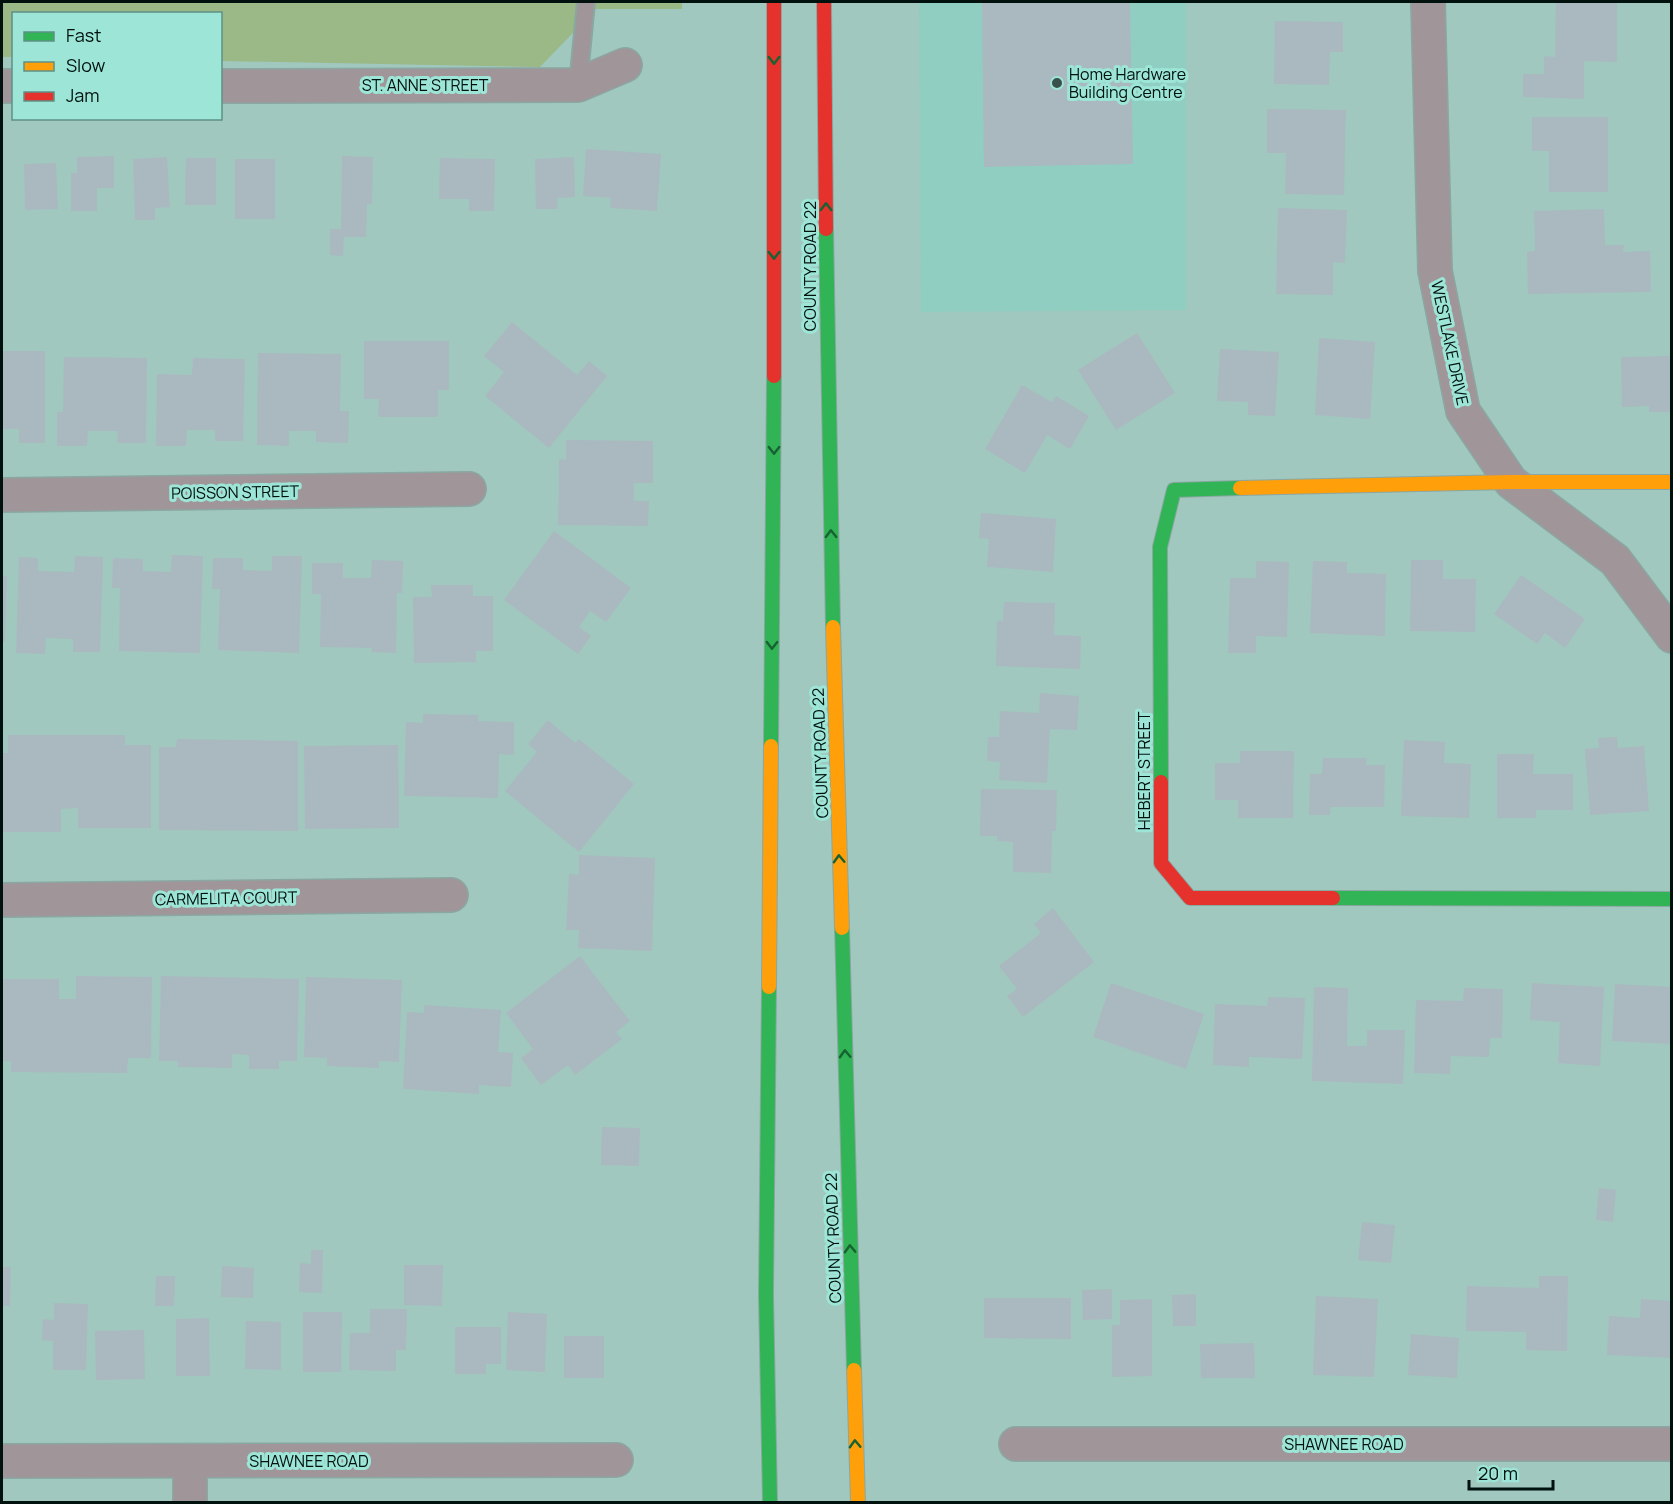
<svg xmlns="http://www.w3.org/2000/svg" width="1673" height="1504" font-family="Manrope,sans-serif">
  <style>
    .built { fill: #8fcec1 }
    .green { fill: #9bb887 }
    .building { fill: #aab9bf }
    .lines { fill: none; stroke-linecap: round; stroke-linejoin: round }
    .lane-casing { stroke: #8aa7a1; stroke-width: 20 }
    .street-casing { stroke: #8aa7a1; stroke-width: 36 }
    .fast-casing { stroke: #8aa7a1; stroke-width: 16 }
    .slow-casing { stroke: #8aa7a1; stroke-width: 16 }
    .jam-casing { stroke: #8aa7a1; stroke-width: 16 }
    .lane { stroke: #a09699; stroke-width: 16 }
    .street { stroke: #a09699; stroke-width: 33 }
    .fast { stroke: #30b455; stroke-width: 14 }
    .slow { stroke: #ff9f0a; stroke-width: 14 }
    .jam { stroke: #e5322d; stroke-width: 14 }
    .oneway { stroke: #186232 }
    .poi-dot { fill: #38514c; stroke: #9de5d6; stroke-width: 2 }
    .labels { text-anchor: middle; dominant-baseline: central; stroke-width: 6; stroke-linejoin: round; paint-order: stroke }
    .poi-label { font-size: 16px; fill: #00110e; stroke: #9de5d6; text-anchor: start }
    .street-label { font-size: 16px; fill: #00110e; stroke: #9de5d6 }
  </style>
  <rect width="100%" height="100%" fill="#a0c8bf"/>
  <!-- built -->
  <path class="built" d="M919,2H1186V310L921,312Z"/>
  <!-- green -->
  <path class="green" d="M2,2H682V9H596L540,67L221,61L220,14H14L13,57H2Z"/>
  <!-- building -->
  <path class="building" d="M982,2H1130L1133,164L984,167Z
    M1556,2H1617V62L1584,61V99L1523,97V74H1544V56L1555,57Z
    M1275,21L1343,22V52H1330L1329,85L1274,84Z
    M1267,109L1346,110L1344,195L1285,194L1286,153H1267Z
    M1532,117H1608V192H1549V151H1532Z
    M586,149L661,154L657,211L610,208L611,198L583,196Z
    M114,156V188H97V211H71V173H77V157Z
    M342,156L373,157L372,204H367L366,237H344L343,256L330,255V229H341Z
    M167,157L170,207L155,208V220H135L133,159Z
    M574,157L575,197L557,198L558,209H536L535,159Z
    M186,158H216V205H185Z
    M440,158L495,159L494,211H469V199H439Z
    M235,159H275V219H235Z
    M56,163L58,209L25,210L24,164Z
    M1278,208L1347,210L1345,263L1333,262V295L1276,294Z
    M1604,209L1605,245H1624L1623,252L1650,251L1651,292L1528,294L1527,252L1535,251L1534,211Z
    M512,322L577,375L589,361L607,376L549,448L485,396L504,372L484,356Z
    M1137,333L1175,393L1116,430L1078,370Z
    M1319,338L1375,342L1370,419L1315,415Z
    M364,341H449V390H438V417H378L379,399H364Z
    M1220,349L1279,352L1275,416L1248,415V402L1217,401Z
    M2,351H45V443H19V429H2Z
    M258,353L341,354L340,411H349L348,443L316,442V431H289V446L257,445Z
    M1672,356V412H1649V406L1622,407L1621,357Z
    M64,357L147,358L146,443H117L118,431H88L87,446H57V412H63Z
    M193,358L245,359L243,441H215V430H187L186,446H156L157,374L192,375Z
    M1022,385L1052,402L1056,396L1089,416L1070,449L1047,435L1025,473L985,449Z
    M566,440L653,441V483H634V501H649L648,526L558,525L559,459L566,460Z
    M981,513L1056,519L1053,572L987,567L989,539L979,538Z
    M554,531L631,588L606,622L590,611L579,627L591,636L578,654L504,600Z
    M172,555L203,556L200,653L119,651L120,588H112L113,558L143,559V571L171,572Z
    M75,556L103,557L100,652H73V639L46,638L45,654L16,653L19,557L38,558V571L74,572Z
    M272,556H302L299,653L218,650L220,589H212L213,558H243V570L272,571Z
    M372,560L403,561L402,593H397L396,653L371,652L372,648L320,647L321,594H312V563H343V578H371Z
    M1411,560H1443V579H1476L1475,632L1410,631Z
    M1256,561L1289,562L1287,637L1256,636V653H1228L1230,578H1256Z
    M1313,561L1347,562V573L1386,574L1385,636L1310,633Z
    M1521,575L1585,619L1565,648L1545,633L1537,644L1494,614Z
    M2,576H7L5,642H2Z
    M431,585H473V596H493V651H476V662L414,663L413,597H432Z
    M1004,602L1055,603L1054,635L1081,636L1080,669L996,666L997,621H1003Z
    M1040,693L1079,696L1077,730L1050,729L1047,783L999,780L1000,762L987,761L988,737H999L1000,711L1039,713Z
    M423,714L478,715V721L514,722V755L499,754L498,798L404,796L406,722L423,723Z
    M548,720L575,743L579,739L634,784L579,852L505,791L537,752L528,744Z
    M8,735H125V745H151V828H78V808L61,809V832H2V753H8Z
    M1617,737L1618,748L1644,746L1649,811L1590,815L1585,749L1599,748L1598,738Z
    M177,739L298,741V831L159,830V747H176Z
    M1404,740L1445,742L1444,763L1471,764L1469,818L1401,816Z
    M398,745L399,828L305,829L304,746Z
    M1240,751H1294L1293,818H1238V800H1215V763H1240Z
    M1497,754H1534L1533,774H1573V810H1536V818H1497Z
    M1323,758H1367L1366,765H1385L1384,807H1330V815H1309L1310,774H1322Z
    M981,789L1057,790L1056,831H1052L1051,873L1013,872V842L997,841V836H980Z
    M579,855L655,858L652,951L578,948L579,930H566L569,874L579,875Z
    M1053,908L1094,962L1023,1017L1007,996L1017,989L999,966L1041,933L1034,924Z
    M580,956L630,1021L616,1032L622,1039L575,1075L568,1065L541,1085L521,1058L533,1049L506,1013Z
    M76,976L152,977L151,1058H128L127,1073L11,1072V1061H2V979H59V999H76Z
    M161,976L299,979L297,1061H279V1069H249V1055L232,1054V1068L178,1067V1061H159Z
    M306,977L402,980L399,1062L379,1061V1068L327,1066V1058L304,1057Z
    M1111,983L1204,1014L1186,1069L1093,1037Z
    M1532,983L1604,987L1600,1066L1558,1063L1560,1022L1530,1020Z
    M1615,984L1672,987V1044L1612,1041Z
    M1314,987L1348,988L1347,1046H1367V1030H1405L1403,1084L1312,1081Z
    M1464,988L1503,989L1502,1038H1490L1489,1057L1451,1056L1450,1074L1414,1073L1416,1000L1463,1001Z
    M1268,997L1305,998L1302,1059L1249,1057V1067L1213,1065L1215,1004L1267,1006Z
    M424,1005L501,1010L498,1052L513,1053L511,1087L479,1085V1094L403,1089L407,1012L424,1013Z
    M602,1127L640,1128L639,1166L601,1165Z
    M1599,1188L1616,1190L1613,1222L1596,1220Z
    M1362,1222L1395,1225L1391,1263L1358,1260Z
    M311,1250H323L322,1293L299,1292L300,1263L311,1264Z
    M404,1265H443L442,1306L404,1305Z
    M222,1266L254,1268L253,1298L221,1297Z
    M2,1267H11L10,1306H2Z
    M156,1276H175L174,1306H155Z
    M1539,1276H1568L1567,1351L1526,1350V1332L1466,1331L1467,1286L1539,1288Z
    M1112,1289V1319L1083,1320L1082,1290Z
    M1196,1294V1326H1173L1172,1295Z
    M1316,1296L1378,1299L1374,1377L1313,1375Z
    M984,1298H1071V1339L984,1338Z
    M1152,1299V1376L1112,1377V1325H1120V1300Z
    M1641,1299L1672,1301V1358L1607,1355L1609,1316L1640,1318Z
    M54,1303L88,1304L86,1370H53V1341L42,1340L43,1319L54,1320Z
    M370,1309H407L406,1350H396V1371L349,1370L350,1333H370Z
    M303,1312H342L341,1372H303Z
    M508,1312L547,1314L545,1372L506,1370Z
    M209,1318L210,1376H176V1319Z
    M246,1321L281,1322V1370L245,1369Z
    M455,1327H501V1364H486V1374H455Z
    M144,1330L145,1379L96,1380L95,1331Z
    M1411,1334L1459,1338L1457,1378L1408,1375Z
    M564,1336H604V1378H564Z
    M1254,1343L1255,1378H1201L1200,1344Z"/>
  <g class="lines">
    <defs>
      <path id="lane" d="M578,85L586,2"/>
      <path id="street" d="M1428,2L1435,271L1463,411L1511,482L1615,560L1672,636
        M2,86H14
        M220,86L578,85L625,65
        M2,495L469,489
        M2,900L451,895
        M1016,1444H1672
        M2,1461L616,1460
        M190,1461V1502"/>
      <path id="fast" d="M826,229L833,627
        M771,746L774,376
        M1161,782L1160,547L1174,490L1240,488
        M1333,898L1672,899
        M842,928L854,1370
        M769,987L766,1295L770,1502"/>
      <path id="slow" d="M1240,488L1511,482H1672
        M833,627L842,928
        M769,987L771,746
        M854,1370L858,1502"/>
      <path id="jam" d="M774,2V376
        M824,2L826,229
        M1161,782V863L1190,898H1333"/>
    </defs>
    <!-- lane casing -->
    <use href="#lane" class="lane-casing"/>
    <!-- street casing -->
    <use href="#street" class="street-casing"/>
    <!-- fast casing -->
    <use href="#fast" class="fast-casing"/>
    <!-- slow casing -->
    <use href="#slow" class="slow-casing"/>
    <!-- jam casing -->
    <use href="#jam" class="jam-casing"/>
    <!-- lane -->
    <use href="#lane" class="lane"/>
    <!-- street -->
    <use href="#street" class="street"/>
    <!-- fast -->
    <use href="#fast" class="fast"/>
    <!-- slow -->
    <use href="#slow" class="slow"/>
    <!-- jam -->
    <use href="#jam" class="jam"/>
  </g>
  <!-- one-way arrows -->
  <defs><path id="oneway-chevron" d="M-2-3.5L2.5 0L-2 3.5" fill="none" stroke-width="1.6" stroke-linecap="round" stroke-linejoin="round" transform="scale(1.5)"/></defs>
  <g class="oneway">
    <use href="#oneway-chevron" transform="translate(774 60) rotate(90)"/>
    <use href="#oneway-chevron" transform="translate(826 207) rotate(-90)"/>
    <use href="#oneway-chevron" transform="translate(774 255) rotate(90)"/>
    <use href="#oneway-chevron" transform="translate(774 450) rotate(90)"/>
    <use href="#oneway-chevron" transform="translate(831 534) rotate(-91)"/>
    <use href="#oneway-chevron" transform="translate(772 645) rotate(91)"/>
    <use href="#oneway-chevron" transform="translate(839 859) rotate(-92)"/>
    <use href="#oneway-chevron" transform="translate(845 1054) rotate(-92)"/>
    <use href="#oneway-chevron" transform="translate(850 1249) rotate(-92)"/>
    <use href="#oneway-chevron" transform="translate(855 1444) rotate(-92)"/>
  </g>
  <!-- markers -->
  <circle class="poi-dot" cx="1057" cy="83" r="6"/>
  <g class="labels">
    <!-- poi labels -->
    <g class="poi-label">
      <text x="1069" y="74">Home Hardware<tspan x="1069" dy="18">Building Centre</tspan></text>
    </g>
    <!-- street labels -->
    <g class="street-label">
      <text x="425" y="85">ST. ANNE STREET</text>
      <text transform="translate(810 266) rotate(-90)">COUNTY ROAD 22</text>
      <text transform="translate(1450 343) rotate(78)">WESTLAKE DRIVE</text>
      <text transform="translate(235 492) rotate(-1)">POISSON STREET</text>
      <text transform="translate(820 753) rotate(-92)">COUNTY ROAD 22</text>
      <text transform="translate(1144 771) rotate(-90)">HEBERT STREET</text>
      <text transform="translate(226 898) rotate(-1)">CARMELITA COURT</text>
      <text transform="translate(833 1238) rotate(-92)">COUNTY ROAD 22</text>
      <text x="1344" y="1444">SHAWNEE ROAD</text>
      <text x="309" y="1461">SHAWNEE ROAD</text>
    </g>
  </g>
  <!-- border -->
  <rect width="1673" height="1504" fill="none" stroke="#00110e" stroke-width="6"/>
  <!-- legend -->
  <rect x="12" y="12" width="210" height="108" fill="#9de5d6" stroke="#5e9086" stroke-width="1.5"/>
  <rect x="24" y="32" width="30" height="9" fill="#30b455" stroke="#5e9086" stroke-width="1.5"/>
  <text x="66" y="42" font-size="18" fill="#00110e">Fast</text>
  <rect x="24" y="62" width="30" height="9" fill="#ff9f0a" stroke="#5e9086" stroke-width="1.5"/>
  <text x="66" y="72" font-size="18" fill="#00110e">Slow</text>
  <rect x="24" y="92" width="30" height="9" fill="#e5322d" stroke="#5e9086" stroke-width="1.5"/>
  <text x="66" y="102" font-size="18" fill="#00110e">Jam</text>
  <!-- scale -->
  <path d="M1469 1480v9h84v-9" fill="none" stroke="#00110e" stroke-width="3"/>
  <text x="1478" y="1480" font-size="18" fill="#00110e" stroke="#9de5d6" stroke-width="4.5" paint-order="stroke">20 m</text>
</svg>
